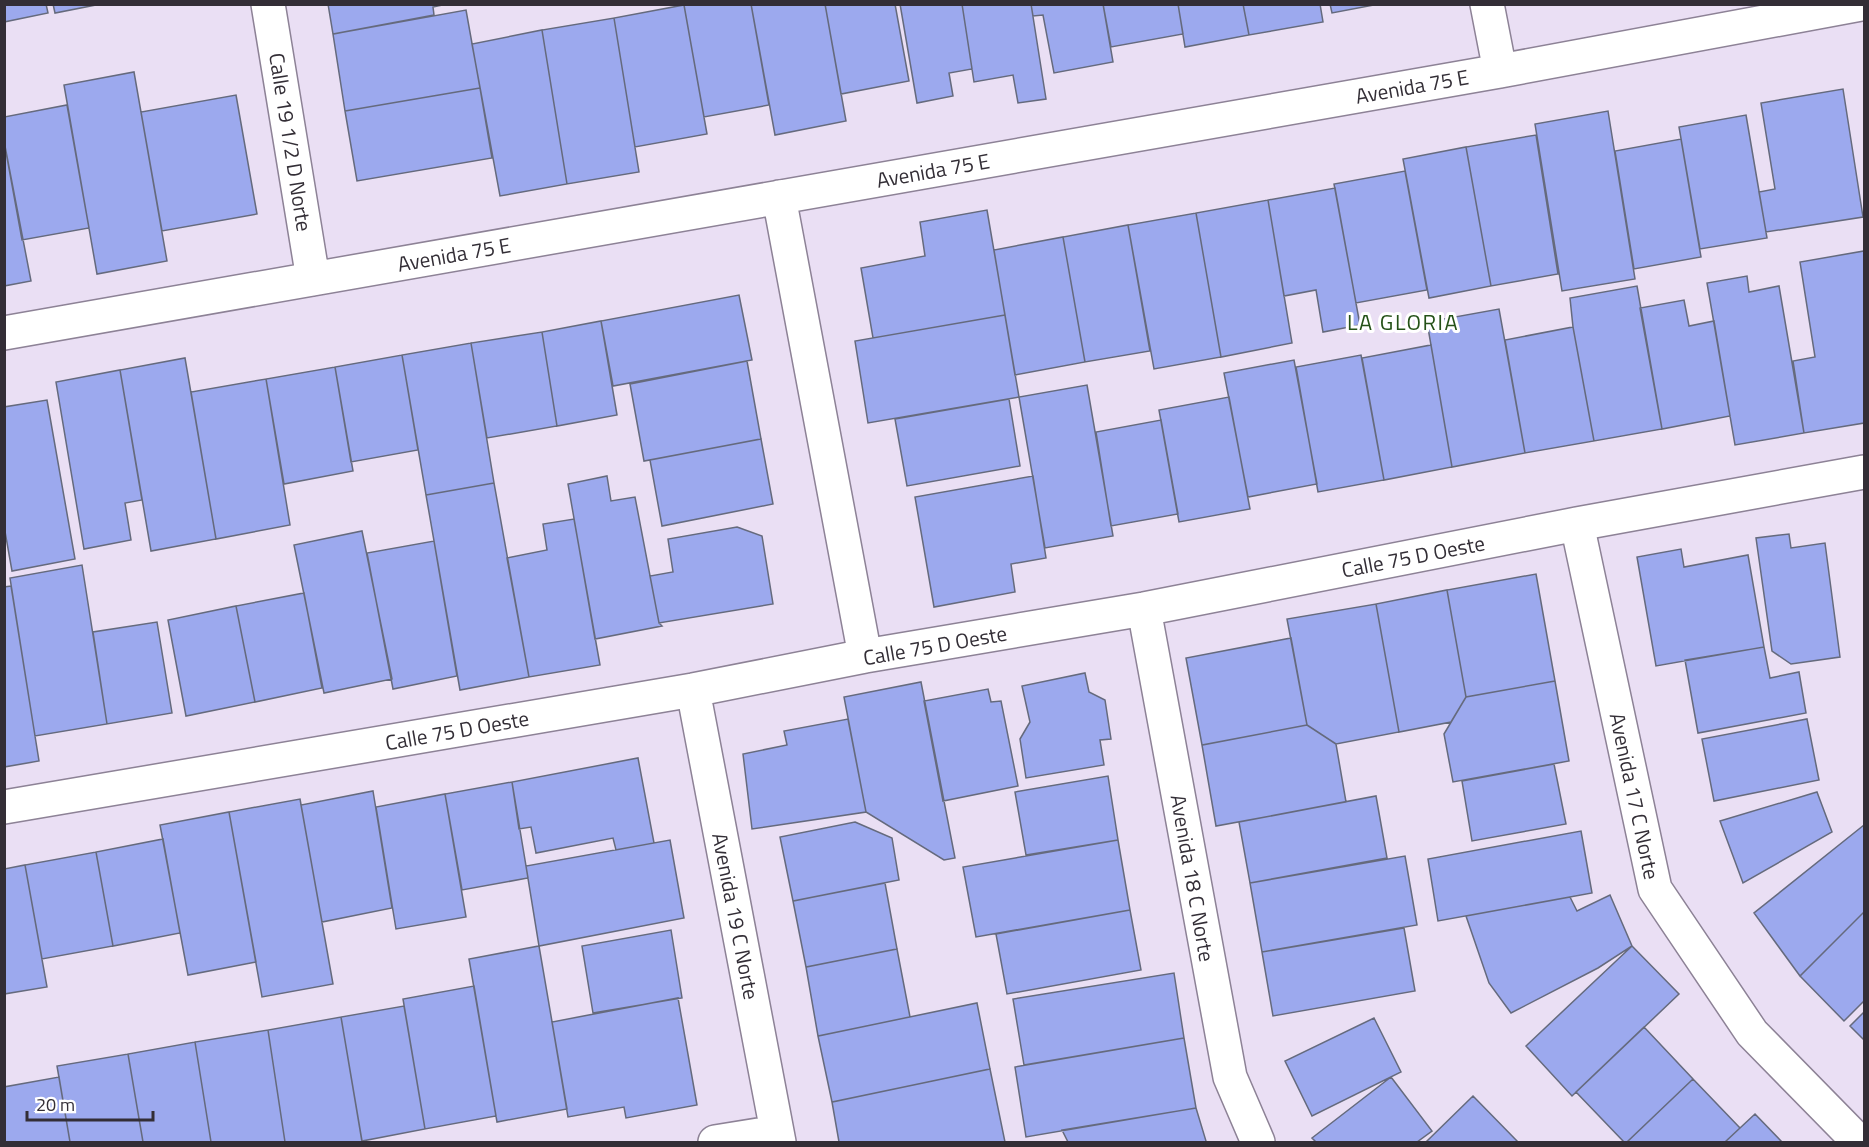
<svg xmlns="http://www.w3.org/2000/svg" width="1869" height="1147" font-family="'Titillium Web',sans-serif">
  <style>
    .building { fill: #9ca9ee; stroke: #656a7d; stroke-width: 1.5 }
    .lines { fill: none; stroke-linecap: round; stroke-linejoin: round }
    .minor-casing { stroke: #8d8296; stroke-width: 36 }
    .minor { stroke: #fff; stroke-width: 33 }
    .labels { text-anchor: middle; dominant-baseline: central; stroke-width: 6; stroke-linejoin: round; paint-order: stroke }
    .street-label { font-size: 21px; fill: #332e36; stroke: #fff }
    .neighbourhood-label { font-size: 22px; letter-spacing: 1.5px; fill: #245118; stroke: #fff }
  </style>
  <rect width="100%" height="100%" fill="#eadff4"/>
  <!-- building -->
  <path class="building" d="M4,4H46L48,13L4,22Z
    M53,4H101L55,13Z
    M328,4H447L433,7L434,15L333,34Z
    M751,4L769,105L704,117L684,5Z
    M751,4H825L846,121L775,135Z
    M825,4H895L909,81L841,94Z
    M900,4H962L972,69L949,73L953,96L917,103Z
    M962,4H1031L1046,99L1018,103L1013,75L974,82Z
    M1031,4H1103L1113,62L1054,73L1043,15L1033,16Z
    M1103,4H1178L1183,34L1111,47Z
    M1178,4H1243L1249,35L1185,47Z
    M1243,4H1320L1323,22L1249,35Z
    M1330,4H1379L1332,13Z
    M684,5L707,134L635,147L614,18Z
    M466,10L480,88L345,111L333,34Z
    M614,18L639,172L567,184L542,30Z
    M542,30L567,184L500,196L472,44Z
    M134,72L167,261L97,274L64,85Z
    M480,88L492,158L357,181L345,111Z
    M1843,89L1863,217L1766,232L1759,192L1775,189L1761,103Z
    M236,95L257,214L162,231L141,112Z
    M67,105L89,228L22,240L4,141V117Z
    M1608,111L1635,279L1562,291L1535,124Z
    M1746,115L1767,238L1700,249L1679,127Z
    M1536,135L1558,274L1491,286L1466,147Z
    M1681,139L1701,257L1634,269L1615,151Z
    M4,141L31,281L4,286Z
    M1466,147L1491,286L1429,298L1403,159Z
    M1405,171L1427,290L1356,303L1334,184Z
    M1335,188L1360,325L1323,332L1316,290L1284,296L1268,200Z
    M1268,200L1292,343L1221,357L1196,213Z
    M987,210L1005,315L873,338L861,268L925,256L920,222Z
    M1196,213L1221,357L1154,369L1128,225Z
    M1128,225L1150,351L1085,362L1063,237Z
    M1063,237L1085,362L1015,375L994,250Z
    M1864,251V423L1804,433L1793,361L1815,357L1800,262Z
    M1747,276L1749,292L1779,286L1804,433L1735,445L1707,283Z
    M1637,286L1662,429L1594,441L1573,327L1570,298Z
    M739,295L752,360L613,386L601,321Z
    M1684,300L1689,326L1714,321L1730,416L1662,429L1640,308Z
    M1499,309L1525,453L1452,467L1427,322Z
    M1005,315L1019,397L868,423L855,341Z
    M601,321L617,415L557,426L542,332Z
    M1573,327L1594,441L1525,453L1505,340Z
    M542,332L557,426L487,438L471,343Z
    M471,343L494,483L426,495L402,355Z
    M1431,345L1452,467L1384,480L1362,358Z
    M402,355L418,450L351,462L335,367Z
    M1361,355L1384,480L1318,492L1296,367Z
    M185,358L216,539L151,551L120,370Z
    M1294,360L1317,484L1248,497L1224,373Z
    M747,361L761,439L644,461L630,384Z
    M335,367L353,471L284,484L266,379Z
    M120,370L142,500L125,503L131,540L84,549L56,382Z
    M266,379L290,525L216,539L191,392Z
    M1087,385L1113,536L1045,548L1019,397Z
    M1229,397L1250,509L1179,522L1159,410Z
    M1009,399L1020,466L907,486L895,419Z
    M47,400L75,559L12,571L4,526V407Z
    M1161,420L1178,514L1111,526L1096,432Z
    M761,439L773,504L662,526L650,460Z
    M607,476L611,501L635,497L659,623L662,626L595,639L568,484Z
    M1033,476L1046,558L1011,564L1015,592L934,607L915,497Z
    M494,483L529,677L460,690L426,495Z
    M574,519L600,665L529,677L507,558L547,550L543,524Z
    M737,527L762,536L773,604L659,623L650,576L673,572L668,539Z
    M362,531L392,679L324,693L294,545Z
    M1789,534L1791,548L1825,543L1840,657L1791,664L1772,651L1756,538Z
    M434,541L457,676L393,689L367,553Z
    M1681,549L1684,567L1748,555L1764,647L1656,666L1637,557Z
    M82,565L107,724L35,736L10,578Z
    M1536,574L1555,681L1466,697L1447,590Z
    M11,586L39,761L4,767V587Z
    M1447,590L1466,697L1451,722L1399,732L1376,604Z
    M304,593L322,688L255,702L236,606Z
    M1376,604L1399,732L1336,744L1307,725L1287,619Z
    M236,606L255,702L186,716L168,620Z
    M157,622L172,713L107,724L93,632Z
    M1291,638L1307,725L1202,745L1186,658Z
    M1764,647L1770,678L1799,672L1806,713L1698,733L1685,660Z
    M1085,673L1089,692L1105,700L1111,739L1100,740L1104,765L1026,778L1020,739L1030,722L1022,686Z
    M1555,681L1569,761L1453,782L1444,734L1466,697Z
    M921,682L955,858L944,860L866,812L844,697Z
    M988,689L991,702L1001,701L1018,786L943,801L924,701Z
    M848,719L866,812L752,829L743,754L787,745L784,731Z
    M1807,719L1819,780L1714,801L1702,739Z
    M1307,725L1336,744L1346,802L1216,826L1202,745Z
    M638,758L654,843L616,850L613,838L536,853L531,827L519,829L512,782Z
    M1554,764L1566,824L1472,841L1462,781Z
    M1108,776L1118,840L1026,855L1015,792Z
    M512,782L528,878L462,890L445,794Z
    M373,791L392,908L322,922L301,805Z
    M1817,792L1832,832L1743,883L1720,821Z
    M445,794L466,917L396,929L376,807Z
    M1376,796L1387,858L1250,883L1239,822Z
    M300,799L333,984L262,997L229,812Z
    M229,812L256,962L188,975L160,825Z
    M855,822L892,838L899,880L793,901L780,837Z
    M1864,825V912L1800,976L1754,913Z
    M1581,831L1592,893L1438,921L1428,859Z
    M163,839L180,933L113,946L96,852Z
    M670,840L684,918L539,946L526,866Z
    M1118,840L1130,910L976,937L963,867Z
    M96,852L113,946L42,959L25,865Z
    M1405,856L1417,925L1262,952L1250,883Z
    M25,865L47,987L4,994V869Z
    M885,883L897,949L806,967L793,901Z
    M1610,895L1632,946L1598,968L1511,1013L1489,983L1466,916L1570,897L1577,911Z
    M1130,910L1141,970L1007,994L996,934Z
    M1864,912V1001L1844,1021L1800,976Z
    M1404,928L1415,991L1273,1016L1262,952Z
    M671,930L682,998L593,1013L582,946Z
    M539,946L567,1109L497,1122L469,959Z
    M1632,946L1679,994L1572,1096L1526,1046Z
    M897,949L910,1017L818,1036L806,967Z
    M1174,973L1184,1038L1024,1065L1013,999Z
    M474,986L496,1116L425,1129L403,999Z
    M678,998L697,1105L626,1118L624,1107L568,1117L552,1022Z
    M977,1003L990,1069L832,1102L818,1036Z
    M404,1006L425,1129L362,1141L341,1017Z
    M1864,1012V1040L1850,1026Z
    M341,1017L362,1142H285L268,1030Z
    M1374,1018L1401,1072L1312,1116L1285,1061Z
    M1644,1027L1693,1079L1627,1142H1624L1576,1092Z
    M268,1030L285,1142H211L195,1042Z
    M1184,1038L1196,1108L1026,1137L1015,1067Z
    M195,1042L211,1142H143L128,1054Z
    M128,1054L143,1142H70L57,1066Z
    M990,1069L1005,1142H839L832,1102Z
    M59,1077L70,1142H4V1087Z
    M1391,1077L1432,1131L1417,1142H1316L1312,1138Z
    M1693,1079L1740,1128L1725,1142H1627Z
    M1473,1096L1518,1142H1426Z
    M1196,1108L1206,1141L1204,1142H1068L1062,1130Z
    M1755,1114L1782,1142H1725Z"/>
  <g class="lines">
    <defs>
      <path id="minor" d="M268,4L313,279
        M1487,4L1500,71
        M779,197L865,656
        M4,333L1500,71L1861,4
        M1577,524L1655,889L1752,1033L1859,1142
        M1144,609L1230,1077L1258,1142
        M693,690L779,1142
        M4,807L693,690L865,656L1144,609L1577,524L1864,472
        M715,1142L777,1132"/>
    </defs>
    <!-- minor casing -->
    <use href="#minor" class="minor-casing"/>
    <!-- minor -->
    <use href="#minor" class="minor"/>
  </g>
  <g class="labels">
    <!-- street labels -->
    <g class="street-label">
      <text transform="translate(1412 86) rotate(-10)">Avenida 75 E</text>
      <text transform="translate(291 142) rotate(81)">Calle 19 1/2 D Norte</text>
      <text transform="translate(933 170) rotate(-10)">Avenida 75 E</text>
      <text transform="translate(454 254) rotate(-10)">Avenida 75 E</text>
      <text transform="translate(1413 556) rotate(-11)">Calle 75 D Oeste</text>
      <text transform="translate(935 645) rotate(-10)">Calle 75 D Oeste</text>
      <text transform="translate(457 730) rotate(-10)">Calle 75 D Oeste</text>
      <text transform="translate(1635 796) rotate(78)">Avenida 17 C Norte</text>
      <text transform="translate(1193 878) rotate(80)">Avenida 18 C Norte</text>
      <text transform="translate(736 916) rotate(79)">Avenida 19 C Norte</text>
    </g>
    <!-- neighbourhood labels -->
    <g class="neighbourhood-label">
      <text x="1403" y="322">LA GLORIA</text>
    </g>
  </g>
  <!-- border -->
  <rect width="1869" height="1147" fill="none" stroke="#332e36" stroke-width="12"/>
  <!-- scale -->
  <path d="M27 1111v9h126v-9" fill="none" stroke="#332e36" stroke-width="3"/>
  <text x="36" y="1111" font-size="18" fill="#332e36" stroke="#ffffff" stroke-width="4.5" paint-order="stroke">20 m</text>
</svg>
